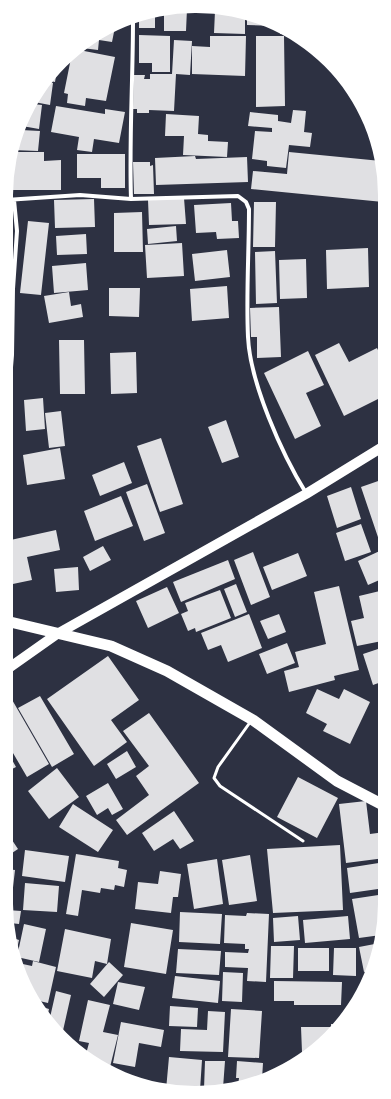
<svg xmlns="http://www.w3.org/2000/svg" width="391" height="1099" font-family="'Noto Serif',serif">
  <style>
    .building { fill: #e0e0e3 }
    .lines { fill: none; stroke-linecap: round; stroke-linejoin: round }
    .service { stroke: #fff; stroke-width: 3 }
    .minor { stroke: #fff; stroke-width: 4 }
    .primary { stroke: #fff; stroke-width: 10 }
    .trunk { stroke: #fff; stroke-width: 11 }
  </style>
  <rect width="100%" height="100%" fill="#2d3142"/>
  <!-- building -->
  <path class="building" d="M171,8L187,9L186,31H164V10Z
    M215,11L245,13V34L214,33Z
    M155,13V28H139V18Z
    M247,13L276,26L247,25Z
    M280,27L294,34H280Z
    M104,30L114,32L112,42L99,40L98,50L82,48Z
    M139,35L170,36V72H152V63H139Z
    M210,36H246L245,76L192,74V46L210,47Z
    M256,36H284L285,106L256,107Z
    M174,40L192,41L190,75L176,74L174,111L149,110V113H137V109H133L134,75H145L144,79H150V74H172Z
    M79,50L115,57L106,101L86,98L85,106L67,103L68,94L64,93L71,58Z
    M57,70L55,82L45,80Z
    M45,81L53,83L50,105L34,102Z
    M33,104L42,105L39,129L22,126Z
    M56,106L105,114V109L125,112L119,143L94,139L92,152L77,150L79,137L51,132Z
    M293,110L306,111L304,132L312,133L310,147L289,145L286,168L267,166V161L252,159L255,131L272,132V128L248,126L250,112L278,115V121L291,123Z
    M166,114L199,116L198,134L208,135V141L228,142L227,157L183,155L184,136H165Z
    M21,130L40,131L38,151L12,150Z
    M12,152H44V161L61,160V190H10V186H7Z
    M289,152L381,161L383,171V202L251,189L253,171L287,174Z
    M77,154H125V188H101V178H77Z
    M195,156L196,159L247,157L248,182L156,185L155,158Z
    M133,162H150V166L153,165L154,194H134Z
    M184,198L186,224L149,225L148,200Z
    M94,199L95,227L55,228L54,200Z
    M254,202H276L275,247H253Z
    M231,203L232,221H238L239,238L217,239L216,232L196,233L194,205Z
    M142,212L143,252H114V213Z
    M28,221L49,223L41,295L20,293Z
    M176,226L177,241L148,244L147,229Z
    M6,233H10L7,256H6Z
    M86,234L87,254L57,255L56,236Z
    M182,243L184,276L147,278L145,245Z
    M368,248L369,287L327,289L326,250Z
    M227,250L230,277L195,281L192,254Z
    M275,251L277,303L256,304L255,252Z
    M306,259L307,298L280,299L279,260Z
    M86,263L88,290L54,293L52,266Z
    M227,286L229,318L192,321L190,289Z
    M109,288H140L139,317L109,316Z
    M69,292L71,306L81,304L83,317L49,323L44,296Z
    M279,307L281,357L257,358V337H251L250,308Z
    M59,340H84L85,394H60Z
    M339,343L349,362L377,348L384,363V396L344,416L315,355Z
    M308,351L324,385L306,393L321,426L295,439L264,373Z
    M136,352L137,393L111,394L110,353Z
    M43,398L45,429L26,431L24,400Z
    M61,411L65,446L49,448L45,413Z
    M226,420L239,457L222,463L208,427Z
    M161,438L183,504L160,512L137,446Z
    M60,448L65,479L27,485L23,455Z
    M124,462L132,483L100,496L92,475Z
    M384,479V545L381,546L361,487Z
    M147,484L165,533L144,541L126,492Z
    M351,487L361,519L337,528L327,496Z
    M121,496L133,526L95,541L84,511Z
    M361,524L371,552L345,561L336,533Z
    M56,530L60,550L27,557L32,580L8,585L6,576V541Z
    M103,546L111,560L90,571L83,557Z
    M384,549V578L368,585L358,561Z
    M253,552L270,597L251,605L234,560Z
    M298,553L307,576L272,590L263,567Z
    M228,560L235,579L181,602L173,582Z
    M78,567L79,590L56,592L54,569Z
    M236,584L247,612L235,617L224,589Z
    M339,586L359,670L334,676L335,680L289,692L284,671L299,667L295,652L326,644L314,592Z
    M167,587L179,613L148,628L136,601Z
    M220,590L231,618L196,632L195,628L188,631L181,614L188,611L185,603Z
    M384,590V632L380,633L382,641L357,646L351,621L364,618L359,596Z
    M249,614L262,648L228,662L221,645L208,650L201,633Z
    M279,614L286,632L268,639L260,621Z
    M287,643L295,663L267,674L259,654Z
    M384,647V681L373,685L363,654Z
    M108,656L139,700L111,720L127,742L94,766L47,699Z
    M317,689L339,699L344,689L370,702L350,744L323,731L327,724L306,713Z
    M7,691L49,764L27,777L6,741Z
    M40,696L74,754L52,767L18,708Z
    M149,713L199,783L127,835L116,820L149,795L136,776L149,766L123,731Z
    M380,721H385V750H380Z
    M6,749L16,767L6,772Z
    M127,751L136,767L116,779L107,764Z
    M57,768L79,797L49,819L28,791Z
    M298,777L338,798L317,838L277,817Z
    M108,783L123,809L112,815L108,808L97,815L86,796Z
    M366,801L370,834L385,832V858L346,863L339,804Z
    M73,804L113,830L98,852L59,827Z
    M174,811L194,841L180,849L173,839L154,851L142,833Z
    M6,831L18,849L6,857Z
    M340,845L343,910L273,913L267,849Z
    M25,850L69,856L65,882L22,876Z
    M76,854L119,861L118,868L127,870L124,887L115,885L114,890L101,888L100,893L82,890L78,916L66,914Z
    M250,855L257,901L229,905L222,860Z
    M217,859L223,904L194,909L187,864Z
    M385,862V888L350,893L347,868Z
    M6,869L15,870L11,905L6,904Z
    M160,871L181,874L178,897H173L171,913L135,909L138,882L158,884Z
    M25,883L59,886L57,912L23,910Z
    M385,894L381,935L359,938L352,899Z
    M7,910L21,911L19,924L10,923Z
    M180,912L222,914L220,944L179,942Z
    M247,913L269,914L266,982L247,981L248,968L225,967V952L248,953L249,949H245V944L224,943L225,915L246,916Z
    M298,916L300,940L274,942L273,918Z
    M348,916L350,939L305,943L303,920Z
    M131,923L173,930L166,974L124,967Z
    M24,924L46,929L39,962L17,957Z
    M65,929L111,939L107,964L95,961L92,978L57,971Z
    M13,938L19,940L16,953Z
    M380,943L379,952L370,971L364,972L359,947Z
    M271,946H294L293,978H270Z
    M298,948H329V971H298Z
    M334,948H356V976L333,975Z
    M178,949L221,951L219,975L176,973Z
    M33,961L56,967L48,1003L35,1000L20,976L18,963L32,966Z
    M109,962L123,975L104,997L90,984Z
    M223,972L243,973L242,1002L222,1001Z
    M175,976L220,981L218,1003L172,998Z
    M274,981L342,982L341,1005H294V1001H274Z
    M118,982L145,987L139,1010L113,1004Z
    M56,991L71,995L62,1035L53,1029L49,1022Z
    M88,1000L110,1005L103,1032L118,1035L109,1071L86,1054L89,1043L79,1041Z
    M39,1006L49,1009L47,1018Z
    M170,1006L198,1008L197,1027L169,1026Z
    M231,1009L262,1011L259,1058L228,1057Z
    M208,1011L225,1012L223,1052L180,1051L181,1029L207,1030Z
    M121,1022L164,1030L161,1047L139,1043L135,1067L113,1063Z
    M331,1024H338L310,1052H302L301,1027H331Z
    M169,1057L202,1060L200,1090L171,1091L166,1090Z
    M205,1061H225L223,1088L204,1089Z
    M237,1061L263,1063L262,1079L244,1087H238L239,1078H236Z"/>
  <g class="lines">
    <!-- service -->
    <path class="service" d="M251,721L218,767L214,778L220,786L303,841"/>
    <!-- minor -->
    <path class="minor" d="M131,199C129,139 133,80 133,20
      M6,200L80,195L131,199L238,196L246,202L249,209C249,252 246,295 248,337C250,383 282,454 306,493
      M6,427L12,355L13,289L17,231L14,200"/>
    <!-- primary -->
    <path class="primary" d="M6,670L57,634L306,494L384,446"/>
    <!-- trunk -->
    <path class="trunk" d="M6,621L111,646L167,671L253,720L337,781L385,806"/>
  </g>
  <!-- crop -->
  <path d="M0 0H391V1099H0ZM195 13H196A182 182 0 0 1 378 195V904A182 182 0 0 1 196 1086H195A182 182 0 0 1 13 904V195A182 182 0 0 1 195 13Z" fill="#fff" fill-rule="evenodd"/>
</svg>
